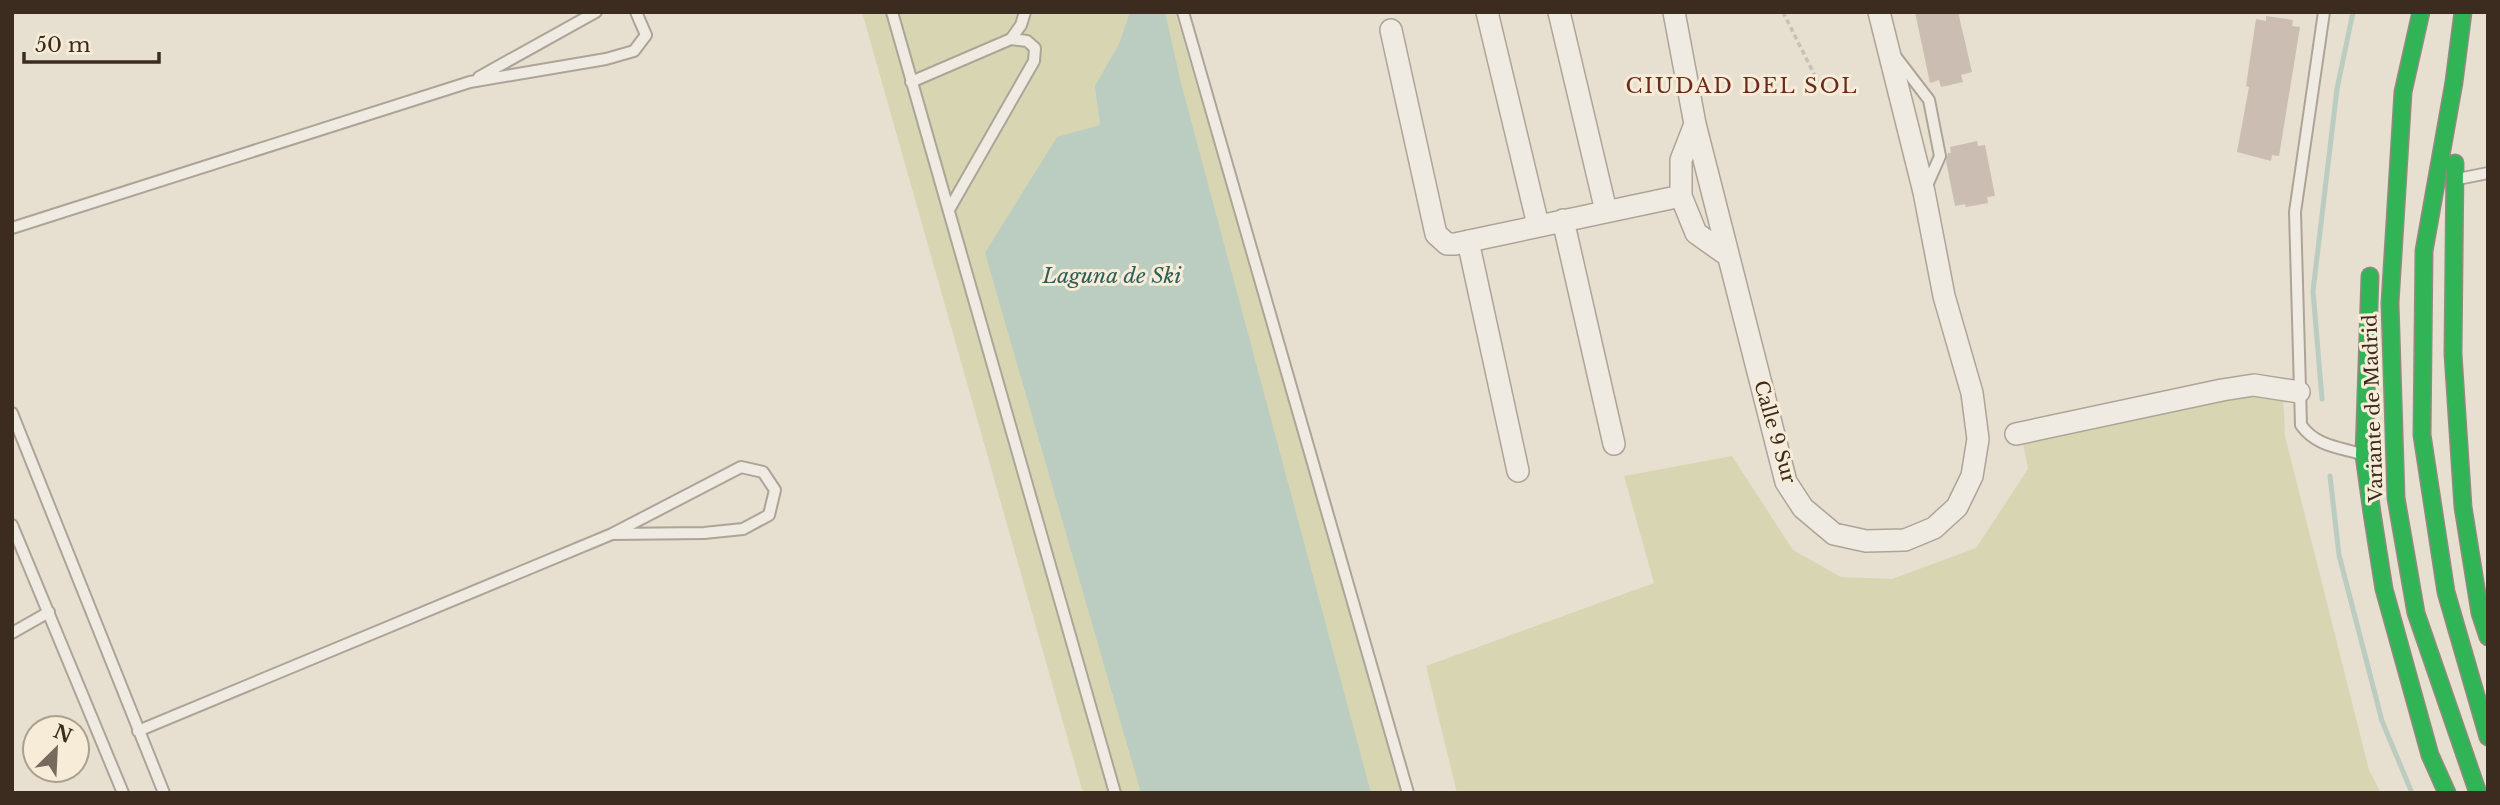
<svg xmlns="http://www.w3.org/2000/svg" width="2500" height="805" font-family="'Libre Baskerville',serif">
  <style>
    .green { fill: #d8d6b2 }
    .water { fill: #bbccc1 }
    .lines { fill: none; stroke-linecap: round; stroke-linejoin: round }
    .stream { stroke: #bbccc1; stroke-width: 5 }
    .building { fill: #cbbdb1 }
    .lane-casing { stroke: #ada498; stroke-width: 14 }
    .street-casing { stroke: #ada498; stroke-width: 24 }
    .fast-casing { stroke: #928a80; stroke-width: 19 }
    .path { stroke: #c8c1b8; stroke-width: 3.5; stroke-dasharray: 5 3.5; stroke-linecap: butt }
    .lane { stroke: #efeae2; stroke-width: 10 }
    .street { stroke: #efeae2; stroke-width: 21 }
    .fast { stroke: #30b455; stroke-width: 16 }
    .labels { text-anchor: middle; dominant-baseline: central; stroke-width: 6; stroke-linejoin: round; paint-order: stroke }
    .street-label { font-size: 19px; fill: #3c2c20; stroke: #f7ecd7 }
    .neighbourhood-label { font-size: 21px; letter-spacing: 2px; fill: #6b2a1e; stroke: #f7ecd7 }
    .water-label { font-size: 21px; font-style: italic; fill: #2f5d58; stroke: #f7ecd7 }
  </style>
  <rect width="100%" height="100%" fill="#e7dfd0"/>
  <!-- green -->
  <path class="green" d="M862,12H1175L1406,793H1083Z
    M2283,388L2285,436L2369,770L2381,793H1457L1426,666L1654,583L1624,476L1732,456L1793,550L1841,577L1892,579L1976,548L2028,469L2021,432Z"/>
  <!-- water -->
  <path class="water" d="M1130,12H1165L1181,83L1371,793H1141L985,253L1057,137L1100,125L1095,86L1119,44Z"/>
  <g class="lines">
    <!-- stream -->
    <path class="stream" d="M2322,399L2313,291L2337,89L2353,12
      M2330,476L2339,555L2382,721L2412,793"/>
  </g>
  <!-- building -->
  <path class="building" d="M1915,12H1958L1972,72L1961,75L1963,82L1941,87L1939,80L1930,83Z
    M2266,16L2293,20L2292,26L2300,27L2279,156L2272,155L2271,161L2237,152L2249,87L2246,86L2256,19L2266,21Z
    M1977,141L1978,146L1985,145L1995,196L1987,197L1988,203L1966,207L1965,204L1955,206L1946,161L1948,153H1951L1950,147Z"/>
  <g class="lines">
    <defs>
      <path id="lane" d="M892,12L1115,793
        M1183,12L1408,793
        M2324,12L2295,212L2301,425C2316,446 2338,447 2361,454
        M1896,57L1929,100L1940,156L1925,190
        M479,77L596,12
        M911,82L1011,39L1021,25L1025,12
        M2458,179L2488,173
        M950,208L1034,61L1035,48L1027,41L1011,39
        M12,228L470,82L606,59L634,51L646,35L636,12
        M12,413L164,793
        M12,525L123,793
        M12,633L49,612
        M138,731L612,534L741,467L763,472L775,490L769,515L743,529L704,533L612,534"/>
      <path id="street" d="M1487,12L1538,225
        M1559,12L1606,211
        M1674,12L1695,124L1786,482L1803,508L1834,534L1866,541L1905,540L1934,528L1957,507L1972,476L1978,439L1972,393L1944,296L1924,192L1879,12
        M1391,30L1436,234L1447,244H1455L1681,196
        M1695,124L1681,160V196L1696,233L1727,255
        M1563,220L1614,444
        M1468,241L1518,471
        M2016,434L2222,390L2254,385L2299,392"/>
      <path id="fast" d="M2421,12L2403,92L2390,303L2396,498L2416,613L2478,793
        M2463,12L2454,82L2424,251L2422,435L2446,592L2488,737
        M2455,163L2453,354L2463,507L2480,613L2488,637
        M2370,276L2364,455L2372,513L2384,589L2430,755L2447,793"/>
    </defs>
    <!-- lane casing -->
    <use href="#lane" class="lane-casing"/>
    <!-- street casing -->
    <use href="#street" class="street-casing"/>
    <!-- fast casing -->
    <use href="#fast" class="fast-casing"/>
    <!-- path -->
    <path class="path" d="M1783,12L1820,86"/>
    <!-- lane -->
    <use href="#lane" class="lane"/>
    <!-- street -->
    <use href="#street" class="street"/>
    <!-- fast -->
    <use href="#fast" class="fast"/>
  </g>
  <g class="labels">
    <!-- street labels -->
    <g class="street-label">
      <text transform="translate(2373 408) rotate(-92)">Variante de Madrid</text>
      <text transform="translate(1775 432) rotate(74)">Calle 9 Sur</text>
    </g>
    <!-- neighbourhood labels -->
    <g class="neighbourhood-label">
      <text x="1742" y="86">CIUDAD DEL SOL</text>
    </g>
    <!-- water labels -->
    <g class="water-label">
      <text x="1112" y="276">Laguna de Ski</text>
    </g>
  </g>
  <!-- border -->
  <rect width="2500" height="805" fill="none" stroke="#3c2c20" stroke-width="28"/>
  <!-- north arrow -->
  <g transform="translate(56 749) rotate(24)"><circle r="33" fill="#f7ecd7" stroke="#ac9f8e" stroke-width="2"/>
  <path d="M0-5L12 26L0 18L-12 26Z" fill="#786b5e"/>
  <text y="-10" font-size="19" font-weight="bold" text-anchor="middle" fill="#3c2c20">N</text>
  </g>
  <!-- scale -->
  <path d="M24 52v10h135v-10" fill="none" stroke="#3c2c20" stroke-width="3.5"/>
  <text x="35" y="52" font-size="21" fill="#3c2c20" stroke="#f7ecd7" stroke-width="5" paint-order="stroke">50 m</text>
</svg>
